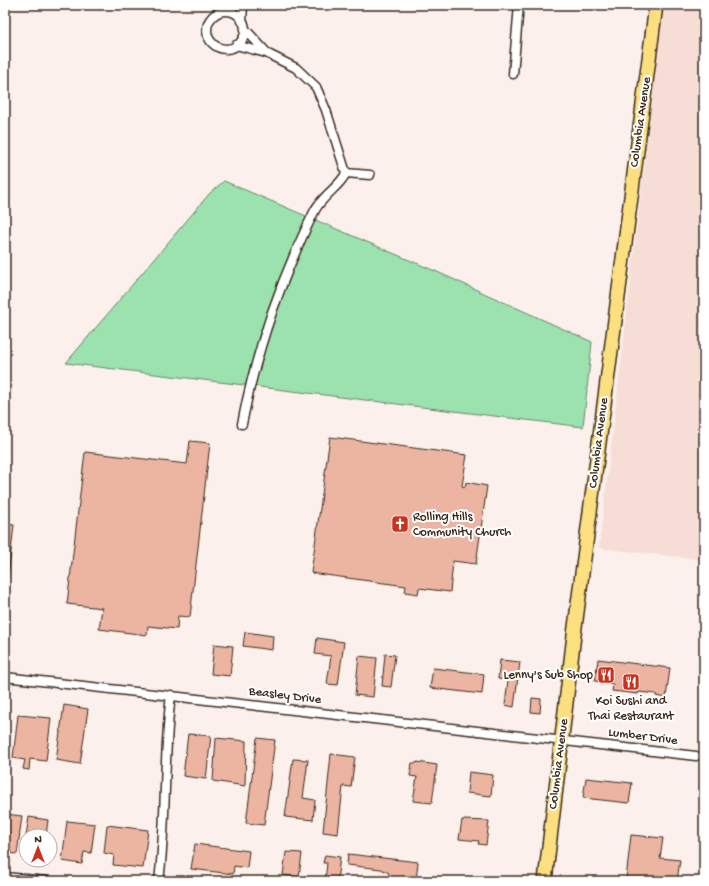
<svg xmlns="http://www.w3.org/2000/svg" width="709" height="886" font-family="'Gochi Hand',sans-serif">
  <style>
    .built { fill: #f6ded6 }
    .green { fill: #9be2af; stroke: #6b8666 }
    .building { fill: #ecb5a1; stroke: #3b2a1e }
    .lines { fill: none; stroke-linecap: round; stroke-linejoin: round }
    .minor-casing { stroke: #3b2a1e; stroke-width: 11 }
    .primary-casing { stroke: #3b2a1e; stroke-width: 16 }
    .minor { stroke: #fff; stroke-width: 8 }
    .primary { stroke: #fce080; stroke-width: 13 }
    .labels { text-anchor: middle; dominant-baseline: central; stroke-width: 4; stroke-linejoin: round; paint-order: stroke }
    .street-label { font-size: 13px; fill: #3b2a1e; stroke: #fff }
    .poi-label { font-size: 13px; fill: #3b2a1e; stroke: #fff; text-anchor: start }
  </style>
  <rect width="100%" height="100%" fill="#fbf0ec"/>
  <filter id="ink" filterUnits="userSpaceOnUse"><feTurbulence type="fractalNoise" baseFrequency=".025" numOctaves="2"/><feDisplacementMap in="SourceGraphic" scale="8" xChannelSelector="R" yChannelSelector="G"/><feConvolveMatrix kernelMatrix="1 2 1 2 8 2 1 2 1" color-interpolation-filters="sRGB"/></filter>
  <g filter="url(#ink)">
    <!-- built -->
    <path class="built" d="M663,5H704V560L599,548Z"/>
    <!-- green -->
    <path class="green" d="M224,181L435,271L592,342L583,427L66,363L210,193Z"/>
    <!-- building -->
    <path class="building" d="M704,126V153L701,152Z
      M330,437L467,455L462,486L465,487L466,482L487,486L476,564L453,561L450,592L419,588L418,594L405,592L406,586L311,573Z
      M190,441L210,443L190,617L178,616L177,629L148,626L147,635L99,629L102,608L67,604L85,452L187,464Z
      M5,524L14,525L8,578H5Z
      M245,632L273,636L272,650L243,646Z
      M317,638L344,642L338,685L327,684L331,656L315,654Z
      M214,644L233,646L230,676L211,674Z
      M385,654L395,655L391,687L382,686Z
      M359,656L377,658L373,697L355,695Z
      M598,659L670,668L666,698L656,696V694L639,692L638,694L612,691L613,684L595,681Z
      M500,660L520,662L514,707L505,705L508,680L498,679Z
      M433,668L484,674L482,694L430,688Z
      M532,698L541,699L540,713L531,712Z
      M64,705L88,709L80,764L56,760Z
      M18,715L51,718L46,761L30,759L29,770L23,769L25,760L13,758Z
      M188,734L211,736L206,779L183,776Z
      M216,738L246,741L245,786L213,781Z
      M257,738L275,740L264,825L246,823Z
      M331,754L355,757L351,787L343,786L338,834L323,832Z
      M293,759L308,760L303,798L315,800L313,820L285,817Z
      M417,762L437,765L432,803L413,801L417,777L410,776L412,763H417Z
      M469,772L493,775L491,796L467,793Z
      M586,778L632,783L629,803L583,798Z
      M5,814L22,816L17,854L5,853Z
      M29,817L48,820L46,836H26Z
      M462,820L489,821L486,845L478,844L479,841L459,839Z
      M67,821L95,824L91,853L84,852L82,864L62,861Z
      M107,825L148,830L143,868L113,865L114,855L104,853Z
      M631,835L663,838L660,858L680,860L677,881L626,879Z
      M195,844L249,851L247,868L234,866L233,874L191,869Z
      M286,852L302,853L299,877L283,875Z
      M348,854L418,862L416,881H388L389,873L381,869L347,865Z
      M325,855L340,857L337,881H325L327,863H323Z"/>
    <g class="lines">
      <defs>
        <path id="minor" d="M207 30a19 19 0 1 1 38 0a19 19 0 1 1-38 0Z
          M242,21L243,5
          M245,29L266,52
          M236,45L266,53L296,68L316,87L326,110L346,173C340,187 322,195 314,212C281,279 256,351 242,424
          M513,74L519,5
          M346,173L370,175
          M5,677L696,756
          M5,877L47,881
          M159,881C167,819 163,757 171,695"/>
        <path id="primary" d="M545,881L574,635L656,5"/>
      </defs>
      <!-- minor casing -->
      <use href="#minor" class="minor-casing"/>
      <!-- primary casing -->
      <use href="#primary" class="primary-casing"/>
      <!-- minor -->
      <use href="#minor" class="minor"/>
      <!-- primary -->
      <use href="#primary" class="primary"/>
    </g>
  </g>
  <!-- icons -->
  <defs>
    <symbol id="church-square" viewBox="-11 -11 22 22"><rect x="-9" y="-9" width="18" height="18" rx="4" fill="#c8321e" stroke="#fff"/><path d="M-1.2-6h2.4v3.5h3.3v2.4h-3.3V6h-2.4V-.1h-3.3v-2.4h3.3Z" fill="#fff"/></symbol>
    <symbol id="restaurant-square" viewBox="-11 -11 22 22"><rect x="-9" y="-9" width="18" height="18" rx="4" fill="#c8321e" stroke="#fff"/><path d="M-5-6h1v4h1v-4h1v4h1v-4h1v5L-1.5 .5V6h-2V.5L-5-1ZM5-6V6H3V1.5H1.5Q1.5-4 5-6Z" fill="#fff"/></symbol>
  </defs>
  <g fill-rule="evenodd">
    <use href="#church-square" x="390" y="514" width="20" height="20"/>
    <use href="#restaurant-square" x="596" y="665" width="20" height="20"/>
    <use href="#restaurant-square" x="621" y="672" width="20" height="20"/>
  </g>
  <g class="labels">
    <!-- street labels -->
    <g class="street-label">
      <text transform="translate(641 122) rotate(-82)">Columbia Avenue</text>
      <text transform="translate(599 443) rotate(-83)">Columbia Avenue</text>
      <text transform="translate(285 696) rotate(7)">Beasley Drive</text>
      <text transform="translate(643 737) rotate(7)">Lumber Drive</text>
      <text transform="translate(559 764) rotate(-83)">Columbia Avenue</text>
    </g>
    <!-- poi labels -->
    <g class="poi-label">
      <text x="413" y="517">Rolling Hills<tspan x="413" dy="15">Community Church</tspan></text>
      <text x="593" y="675" text-anchor="end">Lenny's Sub Shop</text>
      <text x="631" y="701" text-anchor="middle">Koi Sushi and<tspan x="631" dy="15">Thai Restaurant</tspan></text>
    </g>
  </g>
  <!-- margin -->
  <rect width="709" height="886" fill="none" stroke="#fff" stroke-width="20"/>
  <rect x="10" y="10" width="689" height="866" fill="none" stroke="#3b2a1e" stroke-width="1.5" filter="url(#ink)"/>
  <!-- north arrow -->
  <g transform="translate(38 848)"><circle r="19" fill="#ffffff" stroke="#b1aaa5"/>
  <path d="M0-3L7 15L0 10L-7 15Z" fill="#c8321e"/>
  <text y="-6" font-size="11" font-weight="bold" text-anchor="middle" fill="#3b2a1e">N</text>
  </g>
</svg>
